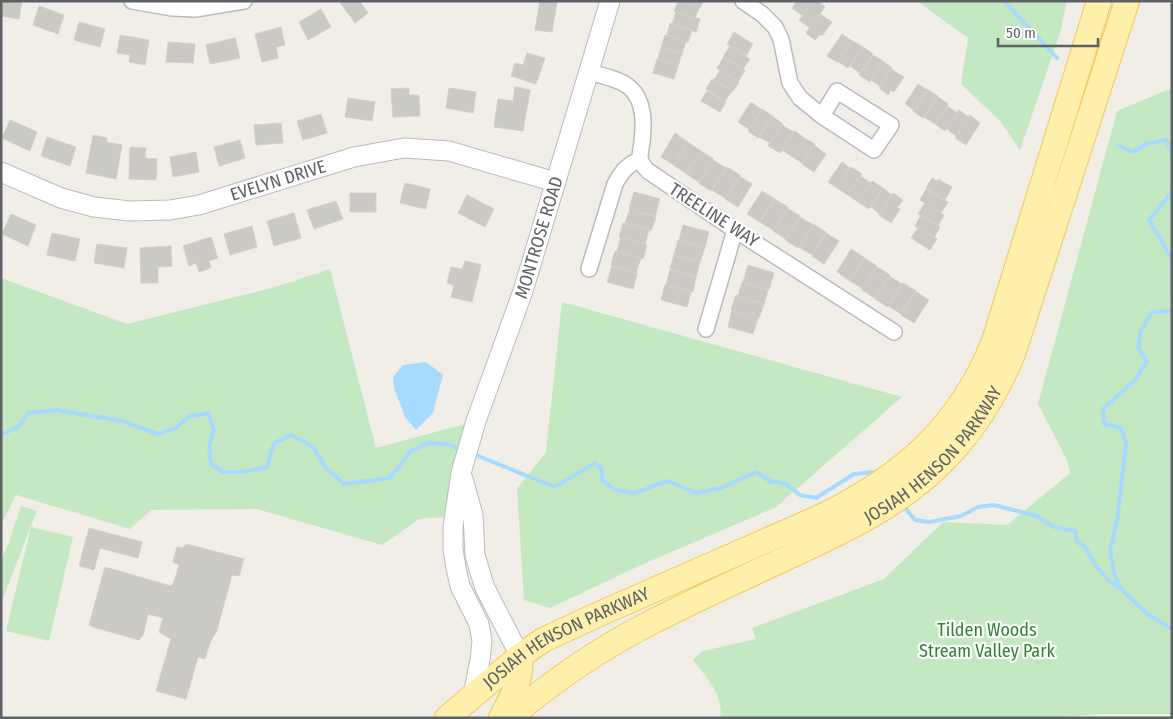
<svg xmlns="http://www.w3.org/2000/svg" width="1173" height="719" font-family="'Fira Sans Condensed',sans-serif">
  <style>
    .green { fill: #c3e8c2 }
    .water { fill: #a7daff }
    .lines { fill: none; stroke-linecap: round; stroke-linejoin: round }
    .stream { stroke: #a7daff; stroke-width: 4 }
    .building { fill: #cbc9c3; stroke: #d5d0c4 }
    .minor-casing { stroke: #b8bcc0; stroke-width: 18 }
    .tertiary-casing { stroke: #b8bcc0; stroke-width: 21 }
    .primary-casing { stroke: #f6c75a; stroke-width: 26 }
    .minor { stroke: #fff; stroke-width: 15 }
    .tertiary { stroke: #fff; stroke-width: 19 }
    .primary { stroke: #fff0ac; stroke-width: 24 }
    .labels { text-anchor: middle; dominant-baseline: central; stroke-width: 4.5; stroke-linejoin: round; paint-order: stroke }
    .street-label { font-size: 18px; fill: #5d6267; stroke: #fff }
    .park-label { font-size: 18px; fill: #318234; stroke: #fff }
  </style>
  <rect width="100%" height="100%" fill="#f0eee6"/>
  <!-- green -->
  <path class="green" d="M917,1H1067L1060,33L1020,150L1000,121L961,84L968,38Z
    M1172,88V714H1100L1049,718H720C725,696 705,676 693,660L703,651L756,639L752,628L884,579L943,522L1007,525L1070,473L1067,460L1038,404L1117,111Z
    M330,269L376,448L476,421L457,516L419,519L382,545L257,509L151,510L130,529L16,495L1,525V278L127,324L276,287Z
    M562,302L902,397L776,507L641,565L550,608L524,600L517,489L546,452Z
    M21,506L37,511L3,598L1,599V559L8,545Z
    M31,527L73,537L49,641L6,631Z"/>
  <!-- water -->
  <path class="water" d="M426,362L443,375L433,413L416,430L405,417L394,388L393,377L403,365Z"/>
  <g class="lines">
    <!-- stream -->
    <path class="stream" d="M1004,1L1057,58
      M1118,145L1133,152L1146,144L1166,140L1172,153
      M1172,192L1149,220L1172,259V291
      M1,434C16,429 21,427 28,413L57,410L122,421L158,434L176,428L188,417L208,413L214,430L209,447L211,464L223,472H242L267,467L274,443L291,435L313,447L325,467L344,484L390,478L410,452L428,443L447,444L462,450
      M473,454L555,487L595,463L602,469V480L615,490L636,493L658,484L668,481L696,493L721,488L756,472L770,481L786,484L800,495L816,498L854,474L876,472L878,474
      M902,504L915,520L929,522L961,516L978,507L994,505L1037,516L1054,527L1075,531L1077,542L1085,547L1095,564L1108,580L1120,588L1146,613L1172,629
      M1120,587L1114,574L1110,550L1117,521L1126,444L1121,428L1104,424L1103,409L1136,379L1147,361L1138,348L1141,330L1152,312L1172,311"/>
  </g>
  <!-- building -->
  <path class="building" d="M1,1H22L19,19L1,16Z
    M339,1H363L361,3L368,13L355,23Z
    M540,1L557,2L552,32L535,30Z
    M678,1L699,8L695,18L674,11Z
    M679,1H703L700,8Z
    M797,1H813L803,16L792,8Z
    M813,1H817L825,7L810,28L799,20Z
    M39,6L64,15L58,34L33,25Z
    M321,9L331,27L308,40L299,22Z
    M676,12L700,19L696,32L672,24Z
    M820,14L832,22L822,36L820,34L815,40L806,33Z
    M79,22L105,29L100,47L74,40Z
    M670,23L692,30L688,42L667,35Z
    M281,27L285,45L276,47L278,58L262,62L255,34Z
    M734,32L753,44L746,56L727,44Z
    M842,34L851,40L837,62L827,56Z
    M120,35L149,40L145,65L129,62L130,55L117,53Z
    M665,35L686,41L682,54L661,48Z
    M235,38L240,58L210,64L206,45Z
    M851,40L863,47L848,68L837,61Z
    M168,42L195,44L193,63L166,62Z
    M730,46L750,59L743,69L723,57Z
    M863,47L873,54L860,73L850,66Z
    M661,48L682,54L678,66L658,59Z
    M527,53L545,58L536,84L511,76L515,63L523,65Z
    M873,55L883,61L870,82L859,75Z
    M724,57L745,70L738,82L717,68Z
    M657,59L678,66L674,79L653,73Z
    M883,61L892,68L880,86L871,80Z
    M891,69L904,77L894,92L891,90L888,95L879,88Z
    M720,70L739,82L733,91L714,80Z
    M712,79L732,91L725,101L706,89Z
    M918,84L927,90L914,110L905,104Z
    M515,87L530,90L523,131L494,127L498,99L513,101Z
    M409,88V95H419L420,116L393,117L391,89Z
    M449,88L476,92L473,113L446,108Z
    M927,89L938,96L923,118L913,111Z
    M707,91L726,102L720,112L701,101Z
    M938,97L948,104L935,124L924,117Z
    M348,98L375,102L372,121L345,117Z
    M751,102L762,110L749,129L738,122Z
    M947,106L958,113L945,131L935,124Z
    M762,109L773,116L758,138L748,131Z
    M959,110L969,117L956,136L947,129Z
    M321,114L327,133L303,140L297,121Z
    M970,115L980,123L966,145L955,138Z
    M772,116L783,124L770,143L759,137Z
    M10,120L37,132L30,151L2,138Z
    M281,123L283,143L256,145L254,125Z
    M782,125L794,132L780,153L768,146Z
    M795,131L806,139L794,158L782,150Z
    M675,133L688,142L674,165L661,157Z
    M93,135L107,138V142L122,145L116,179L86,173Z
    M47,137L76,147L70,166L41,156Z
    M806,139L815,144L802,163L794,158Z
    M240,140L245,158L219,166L214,147Z
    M688,142L701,151L687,174L673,165Z
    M814,145L826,154L814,172L802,164Z
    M130,147L146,148L145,158L157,159L156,180L129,179Z
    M701,151L714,159L699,182L686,174Z
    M196,152L199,172L173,177L170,157Z
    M713,160L726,168L711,191L699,183Z
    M842,162L850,168L837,188L828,182Z
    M727,167L740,175L725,198L712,190Z
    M851,167L862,174L848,195L837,188Z
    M739,176L752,184L738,207L725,199Z
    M860,176L871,183L858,202L848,195Z
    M932,178L937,181L938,179L952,187L945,200L926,188Z
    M872,181L883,188L869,209L858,202Z
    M405,183L430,189L426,209L400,203Z
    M883,188L892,195L880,214L871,207Z
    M926,189L948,202L941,213L920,200Z
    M762,191L775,199L760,222L747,214Z
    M634,192L660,199L655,216L629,209Z
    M350,193H376V212H350Z
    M893,193L903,200L897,208L900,209L891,223L879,215Z
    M467,195L494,209L485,227L458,213Z
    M774,199L788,207L773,230L760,222Z
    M336,201L343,219L314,229L307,210Z
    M925,203L944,215L938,226L918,214Z
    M787,208L800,216L786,239L773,231Z
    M630,209L656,217L651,231L625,223Z
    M294,213L301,238L274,246L267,221Z
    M11,214L36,225L28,246L2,234Z
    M921,215L940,227L934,238L915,226Z
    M800,217L813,225L798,248L785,240Z
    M623,223L649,230L645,244L619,237Z
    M813,224L826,232L812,255L799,247Z
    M683,225L709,232L705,247L679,240Z
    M252,226L257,247L230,255L224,234Z
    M918,228L937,239L930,250L911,238Z
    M52,233L80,239L75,261L47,255Z
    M826,233L839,241L824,264L812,256Z
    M211,237L218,258L209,261L211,268L199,272L196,263L189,266L183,246Z
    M621,237L647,245L643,259L617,251Z
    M678,240L705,247L700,262L674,255Z
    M97,244L127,248L124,268L94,263Z
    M171,246L172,266L158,267V283H141L140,248Z
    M851,249L865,258L850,281L837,272Z
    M615,251L641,258L636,273L611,265Z
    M674,255L700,262L696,277L670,269Z
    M864,258L877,266L863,289L850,281Z
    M465,261L481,265L472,302L451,297L454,285L447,283L451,267L462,269Z
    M748,265L774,273L769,290L743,282Z
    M612,266L637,273L633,289L607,282Z
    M877,267L890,275L875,298L862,290Z
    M670,270L696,277L693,292L666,285Z
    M889,276L902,284L888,307L875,299Z
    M742,282L768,290L764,304L738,296Z
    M903,283L916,291L901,314L888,306Z
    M665,285L691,292L687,307L661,300Z
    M915,291L929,300L914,323L901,315Z
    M736,295L764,304L759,318L731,310Z
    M732,310L758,318L753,334L728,327Z
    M89,528L142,542L138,558L100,548L94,570L79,566Z
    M186,544L244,559L239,576L232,575L217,630L210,643L205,659L198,657L186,699L156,691L171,639L159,632L163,618L148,614L143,635L139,640L93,627L89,625L105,567L171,586L174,582L179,565L173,562L177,547L183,548Z"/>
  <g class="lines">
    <defs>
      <path id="minor" d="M132,1L172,8L195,9L244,1
        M743,1L762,14L775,27L781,39L790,83L800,98L822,116L874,150L891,125L837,91L822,116
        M588,72C600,75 620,79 629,87C645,100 644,124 642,142C640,156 637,160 648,171L735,230L894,332
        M589,269L615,184C621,173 627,164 640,160
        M706,329L735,230"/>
      <g id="tertiary">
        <path id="s1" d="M1,172L61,198L94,207L130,211L170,210L199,205L354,157L404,148L449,151L555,182"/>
        <path d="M463,479L473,515L475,555L480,572L485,588L520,656"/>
        <path id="s2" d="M473,696L480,660L482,641L479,624L460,586L456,568L453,549V527L461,473L476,421L523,291L610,1"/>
      </g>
      <g id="primary">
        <path id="s3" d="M447,718L520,656L543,640L597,615L820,517C902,477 960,427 994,341L1099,1"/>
        <path d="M501,718C511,698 523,679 520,656"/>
        <path id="s4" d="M509,718C553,681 599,649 650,623C698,598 748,576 797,553C846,530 895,507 935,469C969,438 995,397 1013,354L1127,1"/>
      </g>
    </defs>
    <!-- minor casing -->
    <use href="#minor" class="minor-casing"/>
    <!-- tertiary casing -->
    <use href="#tertiary" class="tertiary-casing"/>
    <!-- primary casing -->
    <use href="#primary" class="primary-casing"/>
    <!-- minor -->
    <use href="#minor" class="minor"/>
    <!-- tertiary -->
    <use href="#tertiary" class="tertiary"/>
    <!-- primary -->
    <use href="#primary" class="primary"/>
  </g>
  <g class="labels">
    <!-- street labels -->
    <g class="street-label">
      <text stroke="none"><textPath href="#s1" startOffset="288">EVELYN DRIVE</textPath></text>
      <text transform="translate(714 215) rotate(33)">TREELINE WAY</text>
      <text stroke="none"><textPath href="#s2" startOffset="478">MONTROSE ROAD</textPath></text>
      <text stroke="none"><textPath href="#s4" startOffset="504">JOSIAH HENSON PARKWAY</textPath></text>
      <text stroke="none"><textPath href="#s3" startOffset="145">JOSIAH HENSON PARKWAY</textPath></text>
    </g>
    <!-- park labels -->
    <g class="park-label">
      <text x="987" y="630">Tilden Woods<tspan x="987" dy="21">Stream Valley Park</tspan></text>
    </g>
  </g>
  <!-- border -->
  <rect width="1173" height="719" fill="none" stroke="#5d6267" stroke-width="5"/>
  <!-- scale -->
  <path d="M998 38v8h100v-8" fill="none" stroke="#5d6267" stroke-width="2.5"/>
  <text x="1006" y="38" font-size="15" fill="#5d6267" stroke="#ffffff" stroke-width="4" paint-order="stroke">50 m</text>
</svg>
